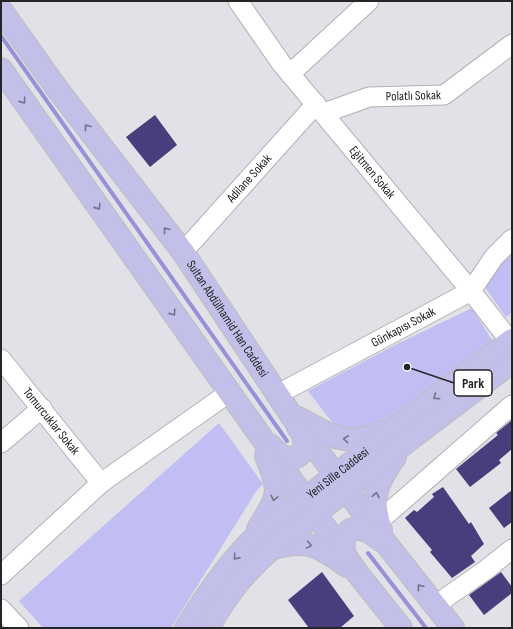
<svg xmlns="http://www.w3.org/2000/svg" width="513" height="629" font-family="'Sofia Sans Condensed',sans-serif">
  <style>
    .green { fill: #c0bef3 }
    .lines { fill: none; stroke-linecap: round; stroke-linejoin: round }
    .stream { stroke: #9791d8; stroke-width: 4 }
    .building { fill: #463e7d }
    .minor-casing { stroke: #b1b1b6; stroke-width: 21 }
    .major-casing { stroke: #bebebe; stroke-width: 24 }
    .minor { stroke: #fff; stroke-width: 19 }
    .major { stroke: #c2bfe9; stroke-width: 22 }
    .oneway { stroke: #747288 }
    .labels { text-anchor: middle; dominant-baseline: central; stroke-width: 4; stroke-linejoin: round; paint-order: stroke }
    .street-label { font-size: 13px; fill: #252527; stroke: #fff }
    .leader { fill: none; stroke: #252527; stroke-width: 1.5 }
    .callout-dot { fill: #252527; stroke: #fff; stroke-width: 1.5 }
    .callout { fill: #fff; stroke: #252527; stroke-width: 1.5 }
    .callout-label { font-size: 14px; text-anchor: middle; font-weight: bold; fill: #252527 }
  </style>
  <rect width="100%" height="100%" fill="#e1e1e7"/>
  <!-- green -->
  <path class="green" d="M512,252V312L506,317L481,282Z
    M472,308L493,342L362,447L349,444L308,391L397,344Z
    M219,423L263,484L257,490L171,628H43L19,601Z"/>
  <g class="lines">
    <!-- stream -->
    <path class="stream" d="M1,36L287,441
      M368,553L426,628"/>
  </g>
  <!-- building -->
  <path class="building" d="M155,115L177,145L150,167L126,137Z
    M512,420V449L499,460L501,463L470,487L456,469L498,435L496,433Z
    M443,487L469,524L471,522L484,544L471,556L475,562L452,578L430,552L432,550L405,518L414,510L417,512L434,497L432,494Z
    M512,490V522L504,528L489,508Z
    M322,572L354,616L340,628H309L288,600Z
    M501,572L512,587V593L484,615L469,595Z"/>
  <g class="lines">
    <defs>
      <g id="minor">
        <path id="s1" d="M238,1L281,63L471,291L510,341"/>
        <path d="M290,74L369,1"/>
        <path id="s2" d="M324,113L369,97L444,95L512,44"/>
        <path id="s3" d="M183,252L316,104"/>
        <path id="s4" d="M1,359L101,483"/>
        <path id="s5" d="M278,394L471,291L494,257L512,239"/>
        <path d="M1,443L42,408"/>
        <path d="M378,522L512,405"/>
        <path d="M1,575L101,483L230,392"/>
        <path d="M435,607L447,597L487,569L512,549"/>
        <path d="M1,609L19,628"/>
      </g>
      <g id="major">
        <path id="s6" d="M1,10L58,90L183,252L291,415L388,546L453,628"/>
        <path d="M1,69L358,574L401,628"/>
        <path d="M298,418C331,435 344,449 383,432"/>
        <path d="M270,445C274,449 279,455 285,457C296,461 305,453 304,442C304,437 301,431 298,427"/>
        <path d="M258,529C278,495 282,495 266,456"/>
        <path d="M381,530C370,498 376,484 395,457"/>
        <path d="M274,548C308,538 320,547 347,566"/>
        <path d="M345,556C342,544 343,526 360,529C369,530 376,536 382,541"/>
        <path id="s7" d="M186,628C206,596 225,568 251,541L397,427L512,340"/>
        <path d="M208,628C226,596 243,574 271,549L405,443L512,362"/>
      </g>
    </defs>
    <!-- minor casing -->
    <use href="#minor" class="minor-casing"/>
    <!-- major casing -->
    <use href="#major" class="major-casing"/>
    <!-- minor -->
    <use href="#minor" class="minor"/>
    <!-- major -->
    <use href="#major" class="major"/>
  </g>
  <!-- one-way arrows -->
  <defs><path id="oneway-chevron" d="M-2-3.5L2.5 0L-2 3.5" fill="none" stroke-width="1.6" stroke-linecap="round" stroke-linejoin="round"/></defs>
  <g class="oneway">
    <use href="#oneway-chevron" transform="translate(23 101) rotate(55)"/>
    <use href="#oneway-chevron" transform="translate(87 127) rotate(-128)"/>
    <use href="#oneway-chevron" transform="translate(98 207) rotate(55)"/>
    <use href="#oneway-chevron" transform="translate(166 230) rotate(-128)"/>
    <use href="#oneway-chevron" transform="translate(173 313) rotate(55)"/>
    <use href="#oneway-chevron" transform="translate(436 397) rotate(143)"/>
    <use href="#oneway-chevron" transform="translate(346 439) rotate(-174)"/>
    <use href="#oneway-chevron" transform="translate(376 495) rotate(-80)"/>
    <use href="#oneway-chevron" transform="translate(274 498) rotate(103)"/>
    <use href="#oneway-chevron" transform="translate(309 545) rotate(10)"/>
    <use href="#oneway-chevron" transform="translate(236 557) rotate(132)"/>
    <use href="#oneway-chevron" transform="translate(420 587) rotate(-128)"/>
  </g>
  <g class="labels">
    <!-- street labels -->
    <g class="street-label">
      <text stroke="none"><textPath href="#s2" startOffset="92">Polatlı Sokak</textPath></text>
      <text stroke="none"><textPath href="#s1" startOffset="218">Eğitmen Sokak</textPath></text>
      <text stroke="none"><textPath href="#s3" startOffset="99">Adilane Sokak</textPath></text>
      <text stroke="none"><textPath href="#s6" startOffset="383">Sultan Abdülhamid Han Caddesi</textPath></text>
      <text stroke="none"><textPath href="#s5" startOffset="142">Günkapısı Sokak</textPath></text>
      <text stroke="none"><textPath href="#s4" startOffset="80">Tomurcuklar Sokak</textPath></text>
      <text stroke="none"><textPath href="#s7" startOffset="219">Yeni Sille Caddesi</textPath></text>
    </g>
  </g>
  <!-- callouts -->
  <path class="leader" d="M407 367L454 383"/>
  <circle class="callout-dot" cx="407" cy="367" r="4"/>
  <rect class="callout" x="454" y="370" width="38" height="26" rx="4"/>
  <g class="callout-label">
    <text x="473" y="388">Park</text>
  </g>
  <!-- border -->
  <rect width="513" height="629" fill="none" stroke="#252527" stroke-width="4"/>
</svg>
